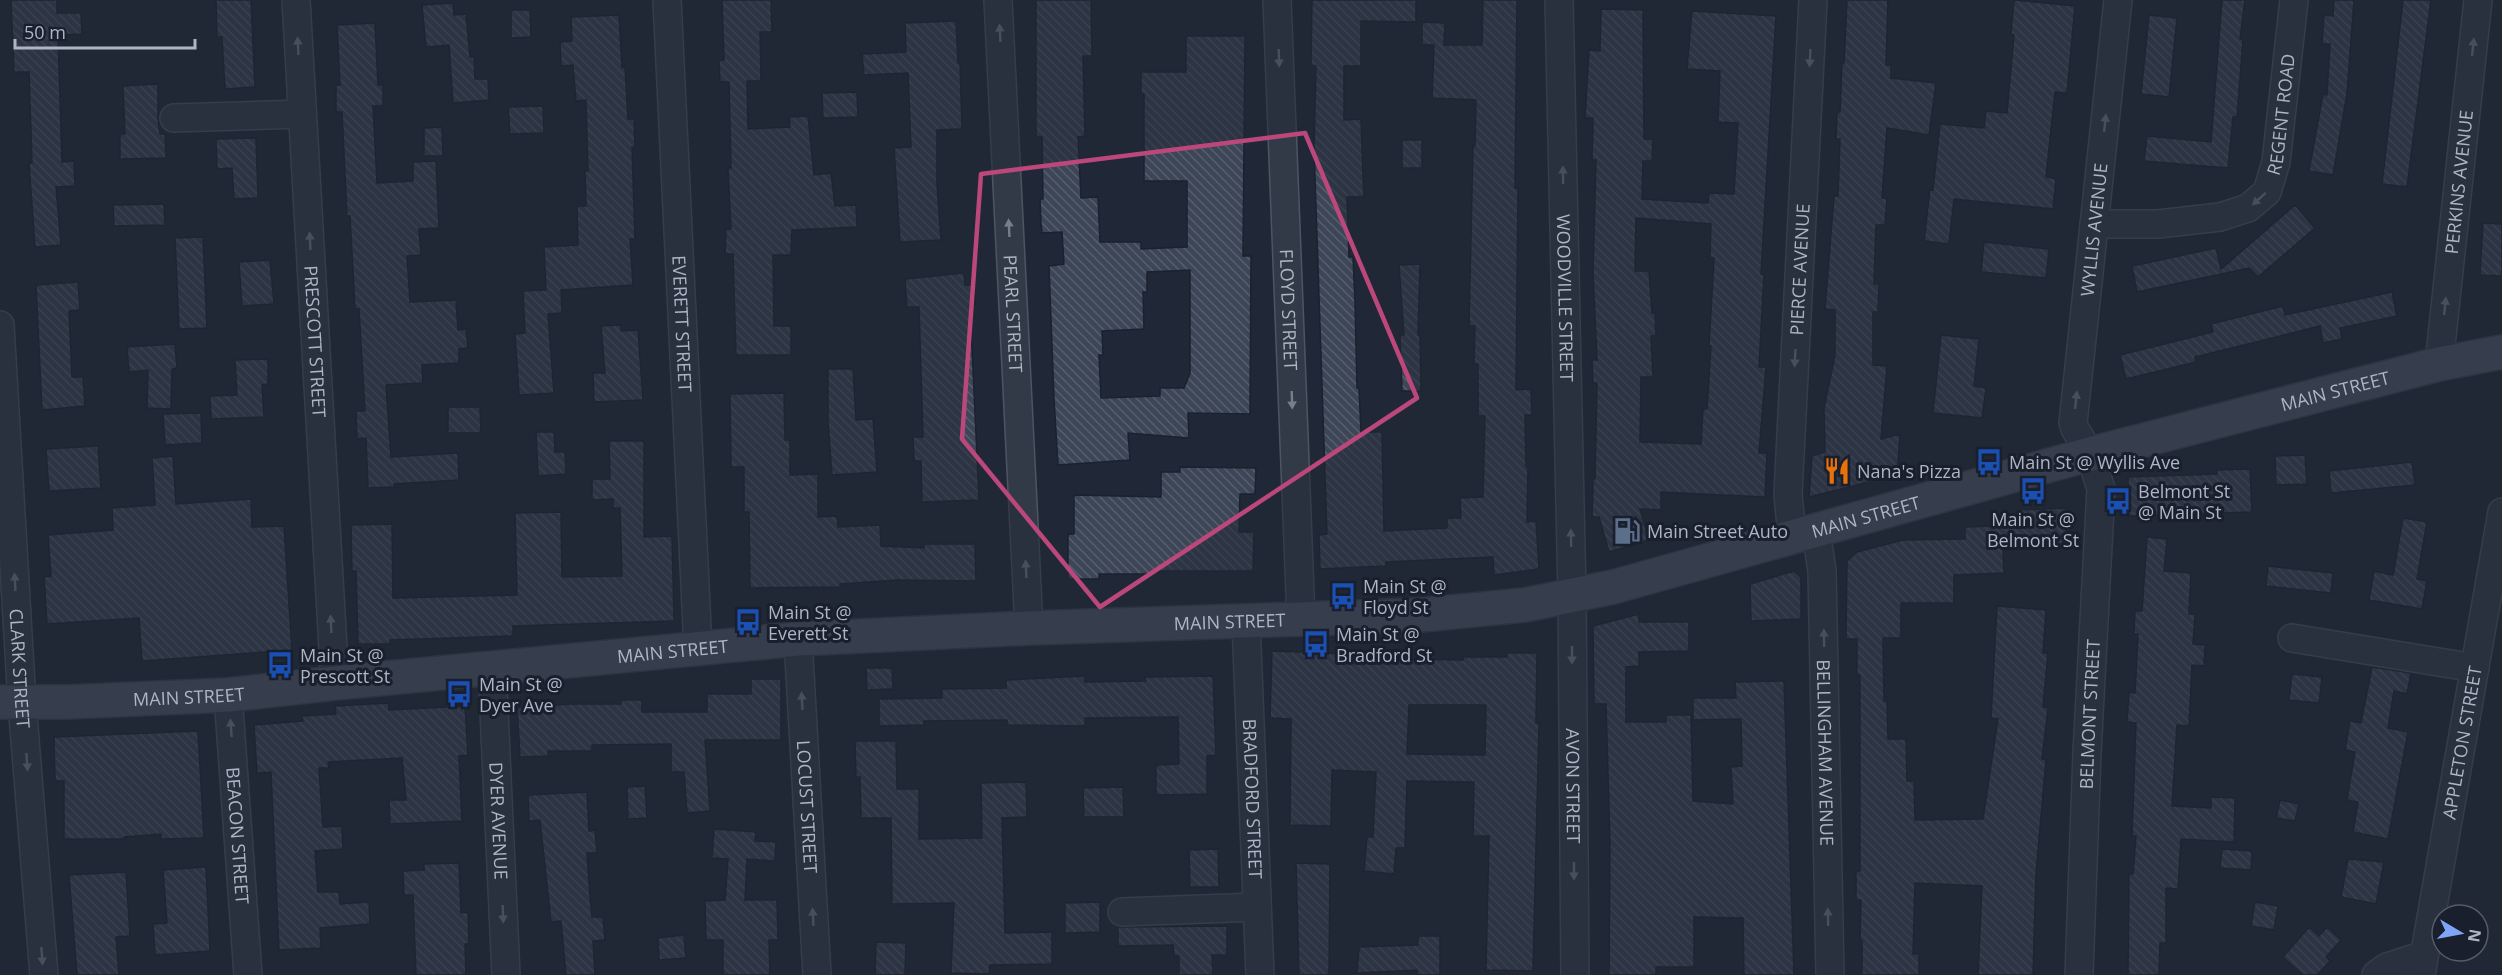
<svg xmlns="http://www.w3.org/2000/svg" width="2502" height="975" font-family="'Open Sans',sans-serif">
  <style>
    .building { fill: url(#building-back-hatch); stroke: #1b212e; stroke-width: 1.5; fill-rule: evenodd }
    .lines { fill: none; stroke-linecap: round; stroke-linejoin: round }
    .minor-casing { stroke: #4e5562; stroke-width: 30 }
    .major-casing { stroke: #3d4351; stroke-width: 36 }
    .minor { stroke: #333a47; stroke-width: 27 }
    .major { stroke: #515968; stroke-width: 33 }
    .oneway { fill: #777e8c }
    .marked { fill: none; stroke: #bc477a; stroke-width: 4.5; stroke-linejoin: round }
    .labels { text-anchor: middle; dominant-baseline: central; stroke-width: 6; stroke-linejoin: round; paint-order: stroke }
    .street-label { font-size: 18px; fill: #aeb5c4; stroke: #191f2c }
    .poi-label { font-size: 18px; fill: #aeb5c4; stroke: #191f2c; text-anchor: start }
  </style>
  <defs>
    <pattern id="building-back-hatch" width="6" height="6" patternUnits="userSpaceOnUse" patternTransform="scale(1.5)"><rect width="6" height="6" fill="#3c4657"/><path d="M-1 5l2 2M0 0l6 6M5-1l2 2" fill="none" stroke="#565e6e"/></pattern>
  </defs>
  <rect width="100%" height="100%" fill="#202837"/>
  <!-- building -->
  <path class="building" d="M11,0H57V13H81L82,34L58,35L62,162L74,161L75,186L56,187L61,245L35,247L29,163H32L29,72H14Z
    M216,0H251L255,87L225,89L222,37H217Z
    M722,0H771L772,32H760L761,81H747L748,129L790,127L789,117L808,116L814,175L831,173L835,206L856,205L857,227L792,230L791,255H773L774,326H791V355H736L733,254H725L726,229H731L728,168H731L729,82H720L719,60H724Z
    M1036,0H1091L1092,56H1083L1085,136L1078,137L1081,198L1098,197L1100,242H1141V249L1187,247V181H1144V94H1141V72H1186V36H1245L1243,256H1251L1250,414L1188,413L1189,438L1128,433L1130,460L1058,465L1054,399L1049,266L1064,264L1062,232L1042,233L1041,223L1040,199H1043L1042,137H1036ZM1190,270V373L1184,388H1160V396L1101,398L1099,355H1103L1102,331L1144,329L1143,292H1147V272Z
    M1312,0H1416V22L1361,21V66H1344V120L1361,119L1363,176L1364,197H1347L1349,257H1353L1355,302L1357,388H1359L1361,432H1382L1384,531L1447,528V518H1461L1460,498L1483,497L1485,416H1478V364H1474L1475,326H1469L1473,146H1475L1476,100L1432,98L1434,45H1422V22L1445,23L1444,45H1482L1483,0H1517L1515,188H1518L1516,390L1531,389L1532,415H1525L1526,467H1528L1527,522L1536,521L1539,569L1494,575L1493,557L1386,562V566L1320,569L1319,535L1327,534L1314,148L1316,66L1311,65Z
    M1847,0H1888L1886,65H1891V78L1936,83L1929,135L1887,128L1882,198H1887L1885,225H1876L1874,284H1879L1878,312H1873V365L1887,366L1881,439L1900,434L1897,475L1809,497L1812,456L1825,452L1824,408L1835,355V310L1825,309L1834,196H1838L1840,139H1836L1837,112H1840L1842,63H1844Z
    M2014,0L2075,6L2067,93L2055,92L2046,177L2056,179L2053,209L1954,199L1949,244L1924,241L1930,189L1933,190L1940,124L1984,128L1986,111L2007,113L2014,35L2011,34Z
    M2222,0H2245L2240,39L2243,40L2237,117H2233L2228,168L2144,161L2147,136L2211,142Z
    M2334,0H2354L2347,94L2333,175L2309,171L2323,94L2327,95L2330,44H2322L2324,15L2333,16Z
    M2403,0H2431L2407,187L2382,184Z
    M453,3L454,15L466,14L470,57H474L475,79H488L489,100L453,103L449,45L426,47L422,5Z
    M1601,9L1643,10L1644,139H1653L1652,161H1643L1642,199L1708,203L1709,193L1734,194L1738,123L1718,122L1720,71L1687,69L1692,11L1776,16L1761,274H1764L1759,367H1766L1759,453H1767L1765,497L1661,492V510L1640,509L1649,540L1609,552L1599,517H1592L1593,479H1595L1597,383H1593L1592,360H1597L1593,273L1596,160H1592L1593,118H1585L1589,50L1600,51ZM1636,218L1711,224L1710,258H1714L1709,346H1711L1707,409H1703L1701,444L1640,442L1641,377H1653L1651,336H1656L1655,313H1652L1649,271H1635Z
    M511,10H530L531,37L511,38Z
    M619,15L622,67L625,66L628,119H634L635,147H632L635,239H630L633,285L561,290L562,313L548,314L554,393L519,395L515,334L525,333L523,291L546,290L544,247L578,245L577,206H586L585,171H588L586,100L576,101L573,65L561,66L560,42L572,41L571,17Z
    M2149,15L2177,18L2169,97L2141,94Z
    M956,21L958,63H960L962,129L937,130V184L941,240L900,242L894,148L911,147L908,73L864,75L862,54L906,52L905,23Z
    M375,23L378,85H383V106H373L377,183L413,181V162L436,161L439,228L419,229L421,255L407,256L410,302L456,300L458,330L466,329L468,348L459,349V363L422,365L423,383L386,385L391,457L458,453L459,480L394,484L395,487L368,488L366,438L357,439L356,411H365L359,309H355L350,216H347L342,112H336V85H340L337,25Z
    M158,84V119L160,134H165L166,158L120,159V134H125L123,86Z
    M857,92L858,117L823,118L822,93Z
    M543,106L544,133L510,134L508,107Z
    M442,127L443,156H424V128Z
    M256,138L258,198L234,199L232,168L217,169L216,139Z
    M1402,140H1422V168H1402Z
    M164,204L165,225L114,226L113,205Z
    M2295,205L2315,228L2258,277L2249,268L2137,292L2132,266L2216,248L2221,269Z
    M2483,223L2502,224V276L2480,275Z
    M203,237L207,328L179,329L175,238Z
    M1984,242L2049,249L2046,278L1981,272Z
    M270,260L274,304L242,306L239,262Z
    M1420,264L1418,335H1420L1421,391H1402L1400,335H1404L1399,265Z
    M964,273L965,285H974L975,304H970L979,500L922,502L921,461H914L913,437H923L919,307H907L905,279Z
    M78,282L80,310L69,311L72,377H83L85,406L42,410L36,285Z
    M2392,292L2397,316L2340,328L2342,339L2323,343L2320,326L2195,357L2196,362L2126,379L2120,355L2213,332L2211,324L2283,306L2285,315Z
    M621,325V331L638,330L643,400L594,402L593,373H605L601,326Z
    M1941,335L1979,339L1974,386L1986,388L1982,418L1933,413Z
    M175,344L177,368L172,369L171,409L147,408L148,370L129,372L127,347Z
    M268,359V384L262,385L264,417L211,419L210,396L237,395L235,360Z
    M828,369H853L856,420L873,419L877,472L832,475L828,422Z
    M784,393L785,440H790V475L818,474V517L837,516L838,527L880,525L881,546L924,548V544H975L976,581L897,580L840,584V587L750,588L749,512H744V467H731L730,394Z
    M448,407H480L481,433H448Z
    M201,413L202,443L165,445L163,414Z
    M536,432H554L555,452H565L566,474L538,476Z
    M609,441H644V537L672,536L674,621L513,626V636L390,640V644H358L356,571H352L351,525L392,524L393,598L517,595L515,513L561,512L562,577L622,576L620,508H613V499L592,500V479H610Z
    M98,446L101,488L49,491L46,449Z
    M2305,455L2307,484L2276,485L2275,456Z
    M173,456L176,504L251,499L252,527L284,526L292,650L142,661L139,618L47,624L44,577L51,576L48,535L113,530L112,508L155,505L152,458Z
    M2412,462L2415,485L2331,493L2329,471Z
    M1180,467L1256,468L1255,494H1240L1239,532H1254L1253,571H1152V574H1099V579H1068V534H1074V495L1161,497V472H1180Z
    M2250,469L2252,512L2129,516L2128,477L2217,474V470Z
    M2066,508L2067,547L2003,550L2004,573L1954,575V603H1901V638H1883L1884,701H1887L1888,739H1906L1907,781H1914L1915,820L1983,819L1998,719L1991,718L1997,606L2046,610L2043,653H2048L2043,707L2048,708L2042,759L2046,760L2036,873L2033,975H1978L1982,886L1915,883L1913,954H1919V975H1862V940H1860L1861,900H1856V871H1860V675H1857V639H1846L1847,561L1857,552L1903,540L1965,539V527L2019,525L2018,510Z
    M2403,518L2427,522L2417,579L2427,581L2422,609L2369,600L2374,571L2393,575Z
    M2147,537L2167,539L2164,571L2191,573L2189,614H2195L2193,644L2205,645L2204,666L2192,665L2189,726L2177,725L2172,806L2211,808V797L2235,798L2234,842L2181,839L2178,889L2166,888V943H2160L2159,975H2128L2129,874H2133L2136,836H2132L2136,723L2127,722L2129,692L2135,693L2138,634H2134L2135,611H2142Z
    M2268,566L2333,573L2331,593L2266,586Z
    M1794,571L1801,577V619L1751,621L1750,584Z
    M1639,614V622H1689V651L1639,652V666L1626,667V722H1666V715H1691L1693,801L1733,804L1731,767L1742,766L1741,719L1693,720V698H1736L1735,682L1784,681L1794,975H1744L1743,918L1694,917V967H1656V975H1609L1610,843L1606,704H1594L1593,626Z
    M1272,651L1411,656V659L1463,660V657H1507V653H1537L1536,723H1539L1533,971L1486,970L1489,836H1473L1474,782L1407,781L1405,848H1396L1394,874L1364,871L1367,837H1373L1376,772L1332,770L1331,826L1290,825L1291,719L1270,718ZM1409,705H1486L1485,755L1407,754Z
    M2372,667L2411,673L2407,694L2394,691L2388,728L2408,732L2388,839L2353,832L2358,802L2347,800L2355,752L2345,750L2350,721L2361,723Z
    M866,668H892L893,689L867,690Z
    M2292,674L2322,677L2319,703L2289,700Z
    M1084,676L1085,682L1146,681L1145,677L1213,676L1216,755L1207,756V794L1156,795V765L1179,764L1178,717L1085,718V726L1007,725V720L924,721V725L879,726V699L942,698V689L1006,688V680Z
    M751,679H781V740H705L710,811L687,813L684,772H671V744L592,745V751H548V756L520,757L517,708L571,704H621V700H642V712H707V694H751Z
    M389,703V710L465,706L468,755L459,756L462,821L390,824L389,800H406L402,758L328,762L329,768H319L323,827L342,826L343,849L315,851L318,892H339L340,904L369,902L370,924L320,928L321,948L279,950L271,772L257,773L254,725L303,721L302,716L336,714L335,706Z
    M198,731L204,838L161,839V834L124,837V839H64V781H55L54,737Z
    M855,741H896L897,789H919V839L982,838L981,783L1026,782L1027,817L1002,818L1005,933L1052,932V964L990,965L989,974L951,973L954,903L892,904L891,818H861L860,777H856Z
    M645,786L647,818L628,819L627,787Z
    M1123,787L1124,817H1084L1083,788Z
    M587,792L589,831L595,830L597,853H587L590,896L592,917H603L605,940L593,941L595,975H566L561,921L551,922L540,820L529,821L528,795Z
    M2280,800L2299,804L2295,821L2276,818Z
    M714,829L756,832L755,841L776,842L775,861L747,859L745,900H777L778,940H769L770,975H723V940H706L705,901L725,900L728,859L712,858Z
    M1218,849L1219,887H1190L1189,850Z
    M2222,849L2252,851L2251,870L2220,868Z
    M2348,859L2384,862L2376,904L2341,897Z
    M459,863L461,913L468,912L469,944H465L466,975H416L413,895H404L403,871L424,870V864Z
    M1296,863L1330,864L1329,975H1299Z
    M206,867L210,951L155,955L153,924L167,923L163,870Z
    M126,872L130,936L116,937L119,975H77L69,875Z
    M1100,902V932L1065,933V903Z
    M2255,902L2278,906L2274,930L2251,926Z
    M1227,926V955H1212L1213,975H1179V956H1174L1173,945L1118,946V927Z
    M2309,927L2319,936L2327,927L2341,940L2326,957L2330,961L2317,975H2303L2283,957Z
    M684,935L686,958L659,960L658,938Z
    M1418,936H1440V975H1417V970L1357,973L1359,947L1418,945Z
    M876,942L906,943L905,975H875Z"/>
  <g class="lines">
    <defs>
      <g id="minor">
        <path id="s1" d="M296,0L335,683"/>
        <path id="s2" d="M667,0L698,648"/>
        <path id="s3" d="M998,0L1029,628"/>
        <path id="s4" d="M1277,0L1301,619"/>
        <path id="s5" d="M1559,0L1572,596L1575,975"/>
        <path d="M174,118L301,114"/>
        <path id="s6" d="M2094,224H2158L2220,217L2248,208L2267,192L2276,162L2294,0"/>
        <path id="s7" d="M0,325L22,703L44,975"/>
        <path id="s8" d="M2439,364L2478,0"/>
        <path id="s9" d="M1816,531L1822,571L1830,975"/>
        <path id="s10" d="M1792,537L1788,494L1813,0"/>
        <path id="s11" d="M1246,622L1260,975"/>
        <path d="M2292,638L2475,668"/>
        <path id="s12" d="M798,639L817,975"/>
        <path id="s13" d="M492,667L506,975"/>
        <path id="s14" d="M228,695L248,975"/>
        <path d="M1122,912L1257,907"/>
        <path id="s15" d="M2079,975L2087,753L2101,489L2090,454L2075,429L2073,423L2118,0"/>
        <path d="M2376,975L2387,967L2424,955"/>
        <path id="s16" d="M2421,975L2502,512"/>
      </g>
      <g id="major">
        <path id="s17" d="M0,702H67L228,695L335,683L798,639L1029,628L1421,615L1525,605L1613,587L2090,454L2439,364L2502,352"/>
      </g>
    </defs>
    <!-- minor casing -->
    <use href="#minor" class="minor-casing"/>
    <!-- major casing -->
    <use href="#major" class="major-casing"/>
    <!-- minor -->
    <use href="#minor" class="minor"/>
    <!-- major -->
    <use href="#major" class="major"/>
  </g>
  <!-- one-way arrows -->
  <defs><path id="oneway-solid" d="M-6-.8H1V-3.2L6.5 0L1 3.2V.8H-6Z" transform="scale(1.5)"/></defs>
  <g class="oneway">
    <use href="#oneway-solid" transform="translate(1000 33) rotate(-93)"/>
    <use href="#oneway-solid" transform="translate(298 46) rotate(-93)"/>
    <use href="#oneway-solid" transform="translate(2473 47) rotate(-84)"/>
    <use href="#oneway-solid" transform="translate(1279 58) rotate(88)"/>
    <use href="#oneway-solid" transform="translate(1810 58) rotate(93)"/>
    <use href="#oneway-solid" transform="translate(2105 123) rotate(-84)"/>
    <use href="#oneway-solid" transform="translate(1563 175) rotate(-91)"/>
    <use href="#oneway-solid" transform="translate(2259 199) rotate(138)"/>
    <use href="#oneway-solid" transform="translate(1009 228) rotate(-93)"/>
    <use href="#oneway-solid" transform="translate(310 241) rotate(-93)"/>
    <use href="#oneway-solid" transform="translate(2445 306) rotate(-84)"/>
    <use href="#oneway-solid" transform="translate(1795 358) rotate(93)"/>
    <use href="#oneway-solid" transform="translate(1292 400) rotate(88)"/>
    <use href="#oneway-solid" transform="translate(2076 400) rotate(-84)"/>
    <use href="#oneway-solid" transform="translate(1571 538) rotate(-91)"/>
    <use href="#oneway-solid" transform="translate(1026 569) rotate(-93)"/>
    <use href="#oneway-solid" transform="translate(15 582) rotate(-93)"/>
    <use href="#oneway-solid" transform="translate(331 624) rotate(-93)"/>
    <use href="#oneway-solid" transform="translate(1824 638) rotate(-91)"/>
    <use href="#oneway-solid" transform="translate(1572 655) rotate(90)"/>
    <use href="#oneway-solid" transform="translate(802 701) rotate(-93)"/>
    <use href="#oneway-solid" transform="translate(231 728) rotate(-94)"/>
    <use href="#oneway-solid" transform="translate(27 762) rotate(86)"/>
    <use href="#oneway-solid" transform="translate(1574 871) rotate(90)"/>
    <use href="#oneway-solid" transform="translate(503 914) rotate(88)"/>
    <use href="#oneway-solid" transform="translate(813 917) rotate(-93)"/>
    <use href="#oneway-solid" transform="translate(1828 917) rotate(-91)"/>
    <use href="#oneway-solid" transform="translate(42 956) rotate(86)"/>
  </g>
  <!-- marked area -->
  <path d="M0 0H2502V975H0ZM1305,133L1417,398L1100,607L962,439L981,174Z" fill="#202837" fill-opacity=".55" fill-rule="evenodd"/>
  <path class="marked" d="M1305,133L1417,398L1100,607L962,439L981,174Z"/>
  <!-- icons -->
  <defs>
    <symbol id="bus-bare" viewBox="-9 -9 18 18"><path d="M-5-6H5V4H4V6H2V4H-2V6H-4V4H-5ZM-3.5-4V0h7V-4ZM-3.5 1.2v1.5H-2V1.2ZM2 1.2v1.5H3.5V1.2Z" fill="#1a4fb4" stroke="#191f2c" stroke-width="2.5" paint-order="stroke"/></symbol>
    <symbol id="restaurant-bare" viewBox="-9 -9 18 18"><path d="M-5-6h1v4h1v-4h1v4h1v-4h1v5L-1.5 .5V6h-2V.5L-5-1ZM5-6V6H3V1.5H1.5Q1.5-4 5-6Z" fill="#e8710a" stroke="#191f2c" stroke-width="2.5" paint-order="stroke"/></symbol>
    <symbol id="fuel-bare" viewBox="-9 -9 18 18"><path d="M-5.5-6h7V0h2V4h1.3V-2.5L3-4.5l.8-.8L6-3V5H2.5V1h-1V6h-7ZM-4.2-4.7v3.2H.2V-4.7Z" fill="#5c6f8a" stroke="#191f2c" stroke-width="2.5" paint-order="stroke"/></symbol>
  </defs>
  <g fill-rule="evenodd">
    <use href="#bus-bare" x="1970" y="443" width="38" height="38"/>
    <use href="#restaurant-bare" x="1818" y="452" width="38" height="38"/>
    <use href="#bus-bare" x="2014" y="472" width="38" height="38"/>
    <use href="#bus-bare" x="2099" y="482" width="38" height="38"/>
    <use href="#fuel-bare" x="1608" y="512" width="38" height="38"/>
    <use href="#bus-bare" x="1324" y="577" width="38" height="38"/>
    <use href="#bus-bare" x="729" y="603" width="38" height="38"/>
    <use href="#bus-bare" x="1297" y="625" width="38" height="38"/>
    <use href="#bus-bare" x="261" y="646" width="38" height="38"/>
    <use href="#bus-bare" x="440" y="675" width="38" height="38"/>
  </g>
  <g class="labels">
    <!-- street labels -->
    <g class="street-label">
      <text stroke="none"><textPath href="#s6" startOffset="260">REGENT ROAD</textPath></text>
      <text stroke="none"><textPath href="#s8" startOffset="183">PERKINS AVENUE</textPath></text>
      <text stroke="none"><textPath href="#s15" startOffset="753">WYLLIS AVENUE</textPath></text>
      <text stroke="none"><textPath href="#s10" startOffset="268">PIERCE AVENUE</textPath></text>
      <text stroke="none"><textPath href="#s5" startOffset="298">WOODVILLE STREET</textPath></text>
      <text stroke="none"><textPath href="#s4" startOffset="310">FLOYD STREET</textPath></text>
      <text stroke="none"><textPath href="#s3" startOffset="314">PEARL STREET</textPath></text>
      <text stroke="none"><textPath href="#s2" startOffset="324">EVERETT STREET</textPath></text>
      <text stroke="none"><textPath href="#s1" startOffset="342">PRESCOTT STREET</textPath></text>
      <text stroke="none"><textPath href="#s17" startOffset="2367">MAIN STREET</textPath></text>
      <text stroke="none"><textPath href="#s17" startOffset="1881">MAIN STREET</textPath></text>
      <text stroke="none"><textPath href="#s17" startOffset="1233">MAIN STREET</textPath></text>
      <text stroke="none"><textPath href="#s17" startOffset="675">MAIN STREET</textPath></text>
      <text stroke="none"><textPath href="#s7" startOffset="344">CLARK STREET</textPath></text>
      <text stroke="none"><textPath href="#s17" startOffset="189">MAIN STREET</textPath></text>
      <text stroke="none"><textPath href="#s15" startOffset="261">BELMONT STREET</textPath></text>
      <text stroke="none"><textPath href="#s16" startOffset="236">APPLETON STREET</textPath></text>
      <text stroke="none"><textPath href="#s9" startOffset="222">BELLINGHAM AVENUE</textPath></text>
      <text stroke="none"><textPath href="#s5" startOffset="786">AVON STREET</textPath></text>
      <text stroke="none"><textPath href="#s11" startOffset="177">BRADFORD STREET</textPath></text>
      <text stroke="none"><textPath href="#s12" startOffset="168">LOCUST STREET</textPath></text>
      <text stroke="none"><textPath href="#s13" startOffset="154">DYER AVENUE</textPath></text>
      <text stroke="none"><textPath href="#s14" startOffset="141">BEACON STREET</textPath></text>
    </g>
    <!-- poi labels -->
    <g class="poi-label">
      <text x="2009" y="462">Main St @ Wyllis Ave</text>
      <text x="1857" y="471">Nana's Pizza</text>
      <text x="2138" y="491">Belmont St<tspan x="2138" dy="21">@ Main St</tspan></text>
      <text x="2033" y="519" text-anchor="middle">Main St @<tspan x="2033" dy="21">Belmont St</tspan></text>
      <text x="1647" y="531">Main Street Auto</text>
      <text x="1363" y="586">Main St @<tspan x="1363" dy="21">Floyd St</tspan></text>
      <text x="768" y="612">Main St @<tspan x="768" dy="21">Everett St</tspan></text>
      <text x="1336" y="634">Main St @<tspan x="1336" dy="21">Bradford St</tspan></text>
      <text x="300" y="655">Main St @<tspan x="300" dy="21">Prescott St</tspan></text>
      <text x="479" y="684">Main St @<tspan x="479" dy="21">Dyer Ave</tspan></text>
    </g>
  </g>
  <!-- north arrow -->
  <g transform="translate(2460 933) rotate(100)"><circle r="28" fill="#191f2c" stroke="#555b69" stroke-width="1.5"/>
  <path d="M0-4.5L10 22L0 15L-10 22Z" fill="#80a5f7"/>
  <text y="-9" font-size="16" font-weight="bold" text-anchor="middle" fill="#aeb5c4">N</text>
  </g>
  <!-- scale -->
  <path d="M15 39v9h180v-9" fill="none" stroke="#aeb5c4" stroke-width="3"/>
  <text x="24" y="39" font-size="18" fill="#aeb5c4" stroke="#191f2c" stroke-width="4.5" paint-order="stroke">50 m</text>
</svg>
